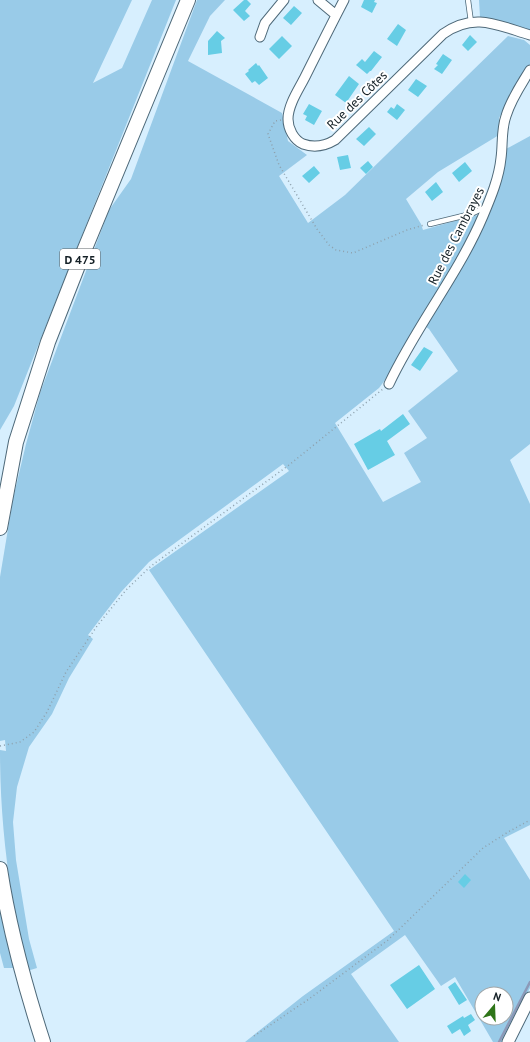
<svg xmlns="http://www.w3.org/2000/svg" width="530" height="1042" font-family="'PT Sans',sans-serif">
  <style>
    .green { fill: #99cbe8; fill-rule: evenodd }
    .lines { fill: none; stroke-linecap: round; stroke-linejoin: round }
    .stream { stroke: #8c99b8; stroke-width: 2.5 }
    .building { fill: #66cde5 }
    .service-casing { stroke: #4e6979; stroke-width: 6 }
    .minor-casing { stroke: #4e6979; stroke-width: 11 }
    .tertiary-casing { stroke: #4e6979; stroke-width: 13 }
    .primary-casing { stroke: #4e6979; stroke-width: 16 }
    .path { stroke: #8ea1ad; stroke-width: 1.5; stroke-dasharray: 1 3; stroke-linecap: butt }
    .service { stroke: #fff; stroke-width: 4.5 }
    .minor { stroke: #fff; stroke-width: 9 }
    .tertiary { stroke: #fff; stroke-width: 11 }
    .primary { stroke: #fff; stroke-width: 14 }
    .labels { text-anchor: middle; dominant-baseline: central; stroke-width: 4; stroke-linejoin: round; paint-order: stroke }
    .shield { fill: #fff; stroke: #5a6367; stroke-width: 1 }
    .shield-label { font-size: 12px; font-weight: bold; fill: #142026 }
    .street-label { font-size: 13px; fill: #142026; stroke: #fff }
  </style>
  <rect width="100%" height="100%" fill="#d7effe"/>
  <!-- green -->
  <path class="green" d="M0,0H132L93,83L122,68L152,0H176L14,406L0,430Z
    M197,0H225L210,16L188,61L282,113L288,141L307,155L279,176L308,223L345,195L508,36L524,40L530,45V64L499,118V135L438,172L406,199L421,224L423,230L476,215L479,218C453,274 418,327 385,380L379,388L335,423L383,502L421,482L404,453L427,438L408,411L458,371L429,329L425,326C440,302 454,277 467,251C484,219 503,186 506,149L530,136V444L510,460L530,504V825L504,838L530,880V988L502,1042H493L455,977L441,986L405,935L351,974L399,1042H245L303,996L394,931L149,570L289,471L283,464L149,562L121,592L88,635L93,639L69,678L52,714L29,747L17,787L13,822L16,860L29,939L37,968L27,971C22,946 16,921 12,896C4,848 0,799 0,750L6,751L5,740L0,741V577L13,499L26,444L40,393L109,210L131,179ZM482,994H506V1018H482Z
    M479,0H530V30L480,17Z
    M0,900L15,968H4L0,953Z"/>
  <g class="lines">
    <!-- stream -->
    <path class="stream" d="M499,1042L530,982"/>
  </g>
  <!-- building -->
  <path class="building" d="M244,0H247L251,4L245,11L250,16L244,21L233,10Z
    M364,0H375L374,2L377,3L372,13L361,7Z
    M294,6L302,13L291,25L283,18Z
    M398,24L406,30L397,46L387,39Z
    M217,31L225,38L221,41L222,53L208,55V41Z
    M470,35L477,42L468,51L462,45Z
    M282,36L292,46L279,59L269,49Z
    M374,51L382,57L371,71H370L367,74L356,65L362,59L365,62Z
    M443,54L452,60L442,74L434,69L438,65L436,64Z
    M256,63L258,66L259,65L268,78L259,85L255,81L252,83L245,74L249,71L248,70Z
    M349,76L359,84L346,103L335,95Z
    M416,79L427,86L418,97L408,90Z
    M309,104L322,111L314,125L305,120L307,116L303,114Z
    M397,104L405,110L397,120L387,112L391,107L394,109Z
    M369,127L376,134L364,146L356,139Z
    M348,155L351,168L340,170L337,157Z
    M368,161L373,167L366,174L360,168Z
    M465,162L472,171L459,182L452,173Z
    M314,166L320,173L309,183L302,176Z
    M436,182L443,192L432,201L425,192Z
    M424,347L433,352L420,371L411,365Z
    M403,414L410,424L387,441L395,455L368,470L354,444L380,429L381,431Z
    M465,874L471,880L464,888L458,882Z
    M419,965L435,989L407,1009L390,985Z
    M455,982L467,1000L459,1005L448,987Z
    M471,1014L475,1020L468,1025L471,1031L464,1036L460,1029L452,1034L447,1026L463,1016L464,1018Z"/>
  <g class="lines">
    <defs>
      <path id="service" d="M468,0L471,22
        M430,224L471,214L486,207"/>
      <path id="minor" d="M318,0L336,15
        M344,0C331,25 318,51 305,77C299,89 288,105 288,119C288,129 294,140 303,144C314,148 325,146 335,140L443,34C474,12 497,25 530,35
        M260,37L265,23L284,0
        M389,384C416,326 458,275 483,216C491,197 499,178 501,158C503,144 501,130 506,116C511,99 521,85 530,70"/>
      <path id="tertiary" d="M508,1042L530,998"/>
      <path id="primary" d="M0,528L16,442L48,342L79,263L188,0
        M0,869C9,928 25,986 43,1042"/>
    </defs>
    <!-- service casing -->
    <use href="#service" class="service-casing"/>
    <!-- minor casing -->
    <use href="#minor" class="minor-casing"/>
    <!-- tertiary casing -->
    <use href="#tertiary" class="tertiary-casing"/>
    <!-- primary casing -->
    <use href="#primary" class="primary-casing"/>
    <!-- path -->
    <path class="path" d="M281,120L275,121L268,134L279,165L317,229L329,245L336,250L353,253L407,230L424,225
      M0,746L20,742L34,732L47,712L66,672L97,626L126,590L151,566L289,465L383,389
      M254,1036L309,999L388,940L483,848L508,832L530,820"/>
    <!-- service -->
    <use href="#service" class="service"/>
    <!-- minor -->
    <use href="#minor" class="minor"/>
    <!-- tertiary -->
    <use href="#tertiary" class="tertiary"/>
    <!-- primary -->
    <use href="#primary" class="primary"/>
  </g>
  <g class="labels">
    <!-- shield labels -->
    <rect class="shield" x="60" y="249" width="40" height="20" rx="3"/>
    <g class="shield-label">
      <text x="80" y="259">D 475</text>
    </g>
    <!-- street labels -->
    <g class="street-label">
      <text transform="translate(357 100) rotate(-44)">Rue des Côtes</text>
      <text transform="translate(456 236) rotate(-63)">Rue des Cambrayes</text>
    </g>
  </g>
  <!-- north arrow -->
  <g transform="translate(494 1006) rotate(19)"><circle r="19" fill="#ffffff" stroke="#a1a6a8"/>
  <path d="M0-3L7 15L0 10L-7 15Z" fill="#2e7518"/>
  <text y="-6" font-size="11" font-weight="bold" text-anchor="middle" fill="#142026">N</text>
  </g>
</svg>
